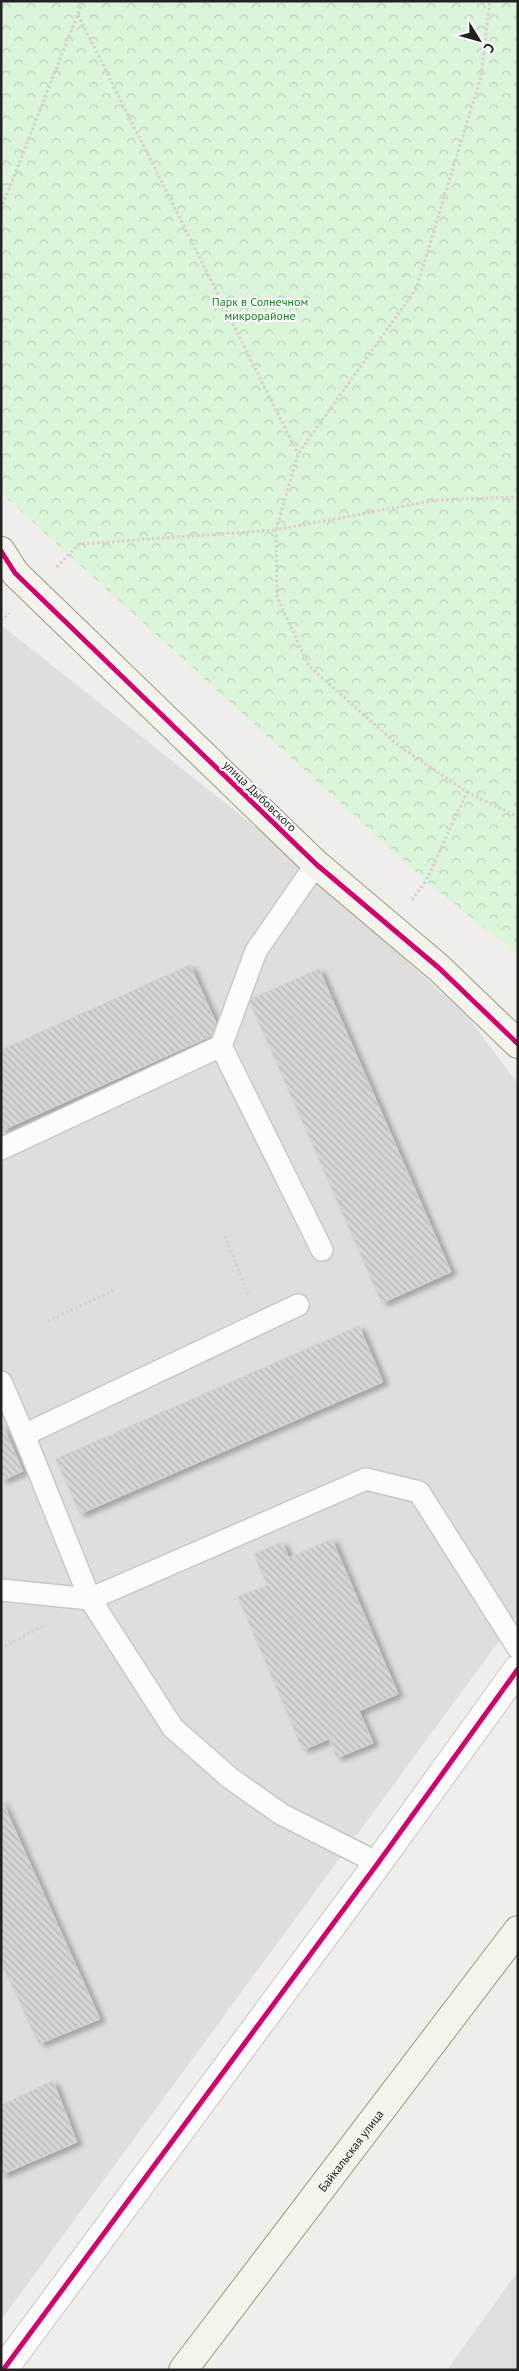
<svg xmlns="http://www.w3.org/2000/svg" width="519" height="2371" font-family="'PT Sans',sans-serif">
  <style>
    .residential { fill: #dfdedc }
    .park { fill: url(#park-crowns) }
    .parking { fill: #e0dfde }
    .building { fill: url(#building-back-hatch); stroke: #d3d0cc; filter: url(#shadow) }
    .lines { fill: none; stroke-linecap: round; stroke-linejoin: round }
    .lane-casing { stroke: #c9c8c7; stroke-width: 24 }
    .street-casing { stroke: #c9c8c7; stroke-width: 30 }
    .secondary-casing { stroke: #999a82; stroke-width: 30 }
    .path { stroke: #dccecd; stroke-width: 3; stroke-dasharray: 2.5 2.5; stroke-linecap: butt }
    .lane { stroke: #fdfcfc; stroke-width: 21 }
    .street { stroke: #fdfcfc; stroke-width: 28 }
    .secondary { stroke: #f4f4ed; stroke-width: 28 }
    .cycleway-casing { stroke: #fff; stroke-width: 8 }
    .cycleway { stroke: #d6006c; stroke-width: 5 }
    .labels { text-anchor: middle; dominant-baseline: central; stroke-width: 4; stroke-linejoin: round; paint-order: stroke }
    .park-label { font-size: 12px; fill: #0c8416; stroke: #fff }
    .street-label { font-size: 12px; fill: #222; stroke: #fff }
  </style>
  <defs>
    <pattern id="park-crowns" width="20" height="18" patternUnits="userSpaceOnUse" patternTransform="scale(1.25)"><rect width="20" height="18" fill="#daf5da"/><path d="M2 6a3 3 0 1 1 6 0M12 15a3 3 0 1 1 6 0" fill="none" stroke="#bbd2bb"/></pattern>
    <pattern id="building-back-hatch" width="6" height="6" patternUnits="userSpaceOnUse" patternTransform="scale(1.25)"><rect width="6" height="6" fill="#d7d4d2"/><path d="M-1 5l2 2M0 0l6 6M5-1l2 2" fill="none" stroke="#b8b6b4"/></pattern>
    <filter id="shadow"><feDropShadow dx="5.5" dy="3" stdDeviation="2.5" flood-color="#0004"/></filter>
  </defs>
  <rect width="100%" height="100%" fill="#f0eeeb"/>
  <!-- residential -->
  <path class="residential" d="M1,625L292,856L468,1017L518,1084V1615L1,2320Z"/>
  <!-- park -->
  <path class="park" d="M1,1H518V955L426,881L1,493Z"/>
  <!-- parking -->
  <path class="parking" d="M518,2271V2370H447Z"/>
  <!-- building -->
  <path class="building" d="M190,965L220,1032L1,1131V1050Z
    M319,969L451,1272L382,1303L249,1000Z
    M359,1326L383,1382L80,1514L56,1459Z
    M1,1422L23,1471L1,1481Z
    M332,1539L398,1694L359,1711L373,1743L337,1758L329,1739L303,1750L238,1597L267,1585L254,1554L282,1542L289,1558Z
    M1,1799L100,2019L39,2044L1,1962Z
    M53,2081L77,2142L1,2175V2105Z"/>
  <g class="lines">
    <defs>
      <path id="lane" d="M221,1046L322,1250
        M1,1149L221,1046L256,951L316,864
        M298,1305L24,1435L90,1599L173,1728L230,1778L281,1814L378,1863
        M1,1382L24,1435
        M1,1590L90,1599L366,1479L419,1492L518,1648"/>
      <path id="street" d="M3,2370L378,1863L518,1669"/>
      <g id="secondary">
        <path d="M1,551L15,573L316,864L439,968L518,1044"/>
        <path id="s1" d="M183,2370L518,1930"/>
      </g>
    </defs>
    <!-- lane casing -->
    <use href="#lane" class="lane-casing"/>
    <!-- street casing -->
    <use href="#street" class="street-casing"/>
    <!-- secondary casing -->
    <use href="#secondary" class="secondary-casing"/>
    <!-- path -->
    <path class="path" d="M78,15L298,454
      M1,209L83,1
      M57,567L79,544L276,530L298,454L416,289L481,77L490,1
      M1,621L9,613
      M467,792L518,817
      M412,900L426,881L467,792L399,746L309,666L277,597L276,530L436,500L518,497
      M225,1236L248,1294
      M48,1321L115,1290
      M1,1649L42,1626"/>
    <!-- lane -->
    <use href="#lane" class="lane"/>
    <!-- street -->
    <use href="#street" class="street"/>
    <!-- secondary -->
    <use href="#secondary" class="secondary"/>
    <defs>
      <path id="cycleway" d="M1,551L15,573L316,864L439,968L518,1044
        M3,2370L378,1863L518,1669"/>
    </defs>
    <!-- cycleway casing -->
    <use href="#cycleway" class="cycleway-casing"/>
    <!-- cycleway -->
    <use href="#cycleway" class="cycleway"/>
  </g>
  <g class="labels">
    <!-- park labels -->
    <g class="park-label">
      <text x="260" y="301">Парк в Солнечном<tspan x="260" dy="14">микрорайоне</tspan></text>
    </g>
    <!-- street labels -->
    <g class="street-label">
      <text transform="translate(260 796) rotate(44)">улица Дыбовского</text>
      <text stroke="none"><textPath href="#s1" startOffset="276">Байкальская улица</textPath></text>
    </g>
  </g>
  <!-- border -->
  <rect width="519" height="2371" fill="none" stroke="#222222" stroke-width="5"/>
  <!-- north arrow -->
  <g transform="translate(479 40) rotate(127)" stroke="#ffffff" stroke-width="4" paint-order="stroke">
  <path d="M0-4L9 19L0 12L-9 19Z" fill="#222222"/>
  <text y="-8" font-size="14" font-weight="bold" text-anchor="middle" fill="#222222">С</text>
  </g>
</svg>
